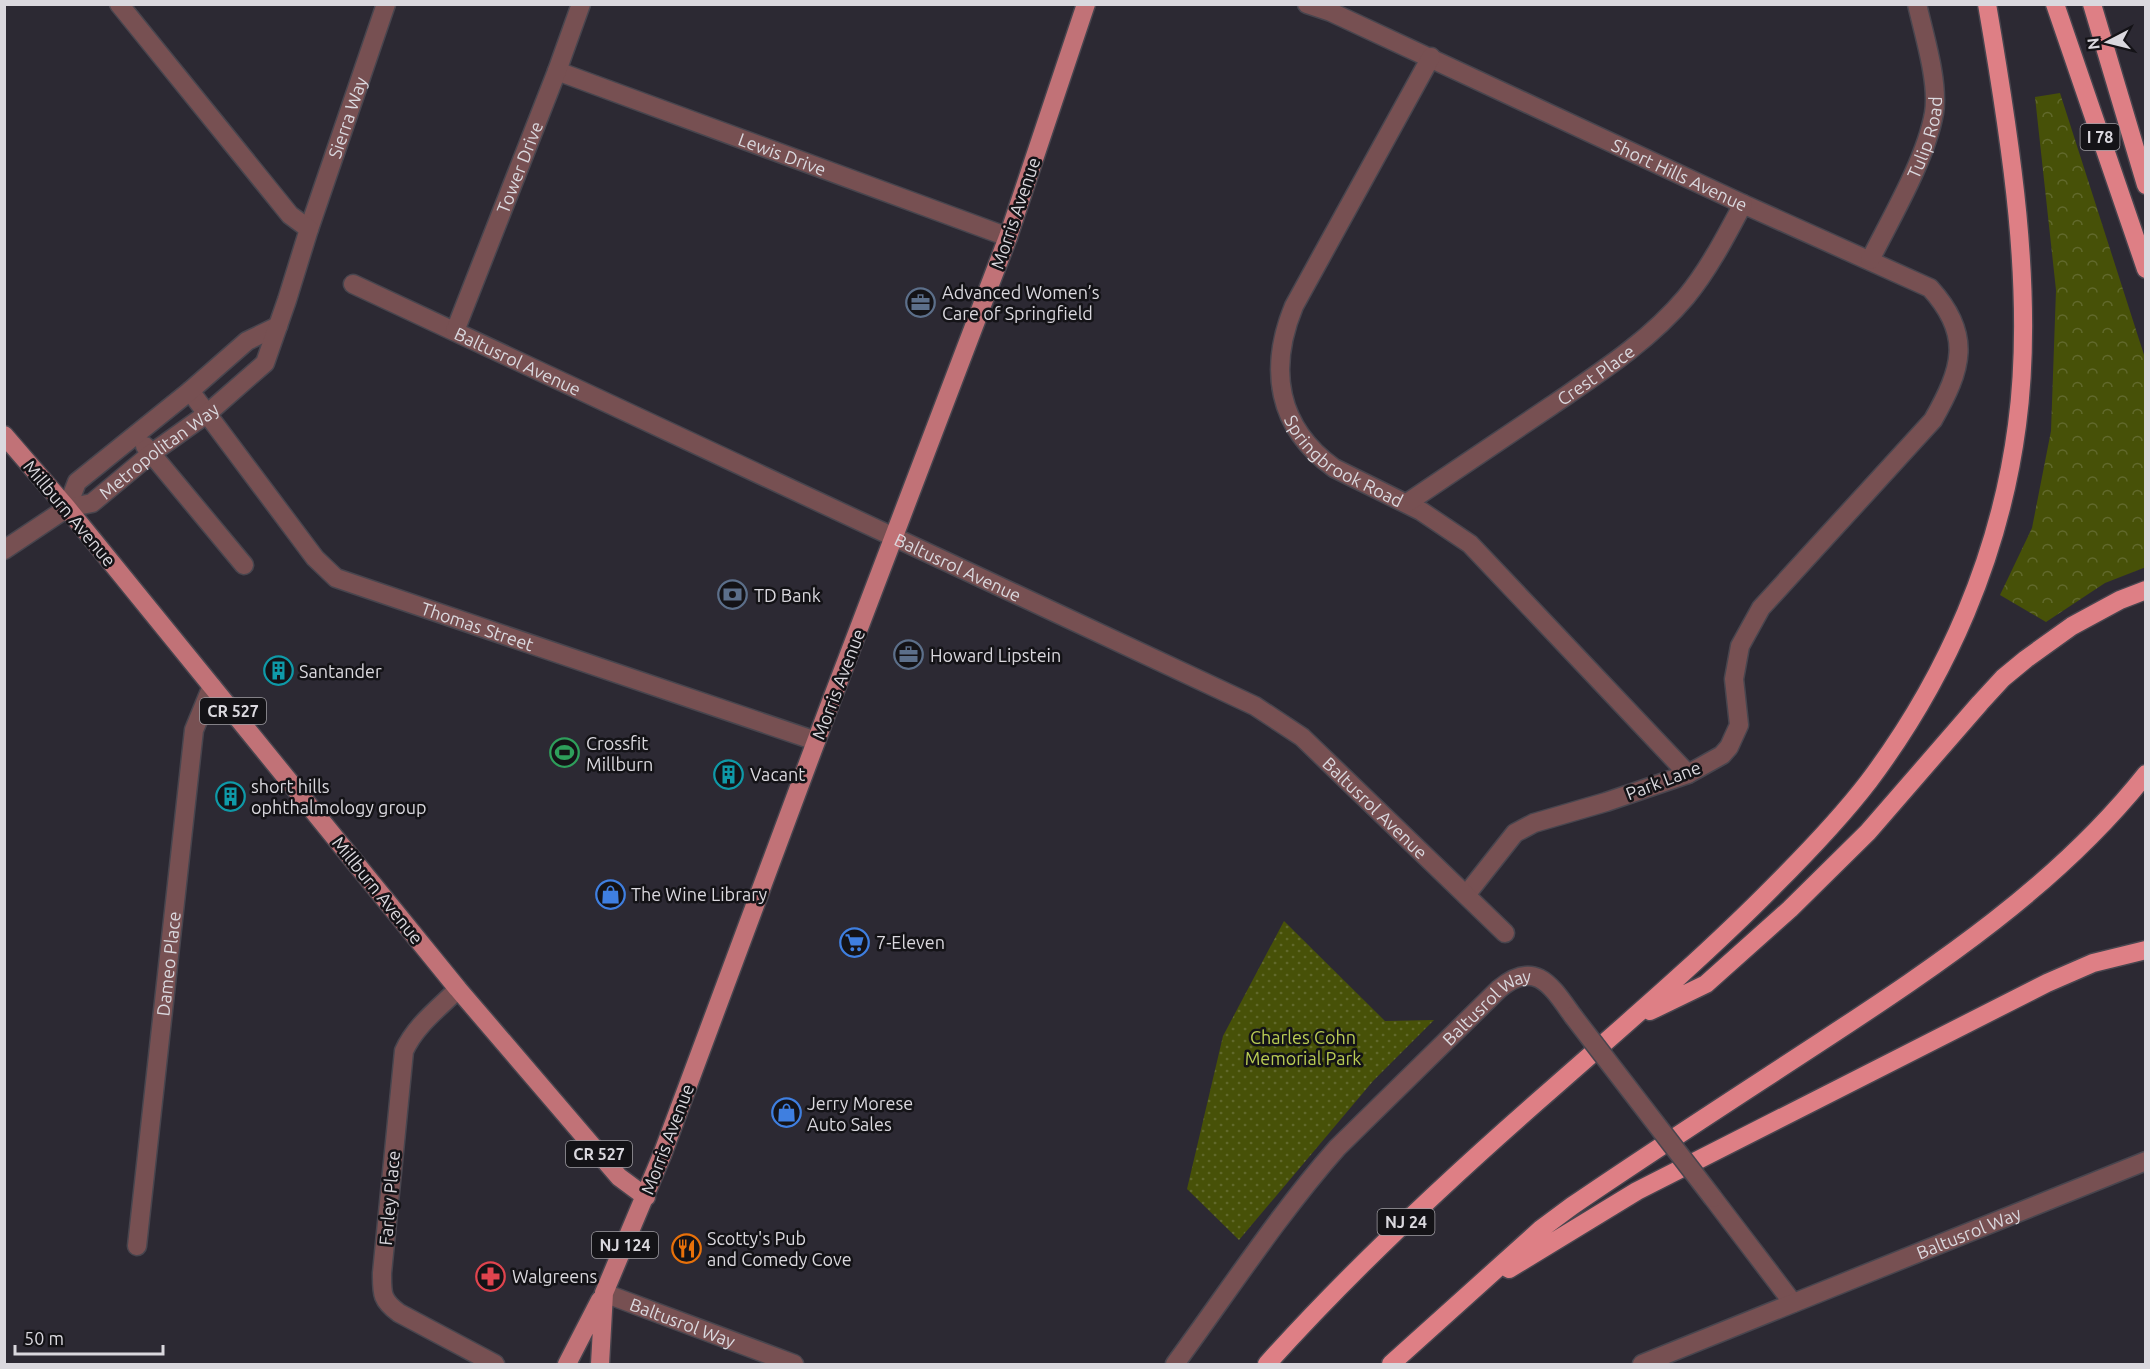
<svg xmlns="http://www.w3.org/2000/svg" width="2150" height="1369" font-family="Ubuntu,sans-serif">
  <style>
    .forest { fill: url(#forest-crowns) }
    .park { fill: url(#park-dots) }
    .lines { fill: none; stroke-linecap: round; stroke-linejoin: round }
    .minor-casing { stroke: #48454e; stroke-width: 21 }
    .major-casing { stroke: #48454e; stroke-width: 21 }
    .highway-casing { stroke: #48454e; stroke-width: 21 }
    .minor { stroke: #775052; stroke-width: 18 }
    .major { stroke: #c17277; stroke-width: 18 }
    .highway { stroke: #de7f85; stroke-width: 18 }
    .minor-bridge-casing { stroke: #48454e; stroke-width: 21; stroke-linecap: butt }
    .minor-bridge { stroke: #775052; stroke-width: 18 }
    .labels { text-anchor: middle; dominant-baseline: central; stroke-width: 5; stroke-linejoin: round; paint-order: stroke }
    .shield { fill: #141317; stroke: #9f9da2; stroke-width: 1.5 }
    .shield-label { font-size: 16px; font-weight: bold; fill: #dad8de }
    .street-label { font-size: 18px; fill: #dad8de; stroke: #141317 }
    .poi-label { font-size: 18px; fill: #dad8de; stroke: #141317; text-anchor: start }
    .park-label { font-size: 18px; fill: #bacd54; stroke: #141317 }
  </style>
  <defs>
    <pattern id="forest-crowns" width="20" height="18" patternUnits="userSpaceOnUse" patternTransform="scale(1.5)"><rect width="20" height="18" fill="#475108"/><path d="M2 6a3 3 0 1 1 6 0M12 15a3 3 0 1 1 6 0" fill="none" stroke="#61692c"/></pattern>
    <pattern id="park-dots" width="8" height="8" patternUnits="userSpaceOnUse" patternTransform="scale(1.5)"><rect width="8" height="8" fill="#475108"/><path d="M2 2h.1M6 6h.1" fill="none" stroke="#61692c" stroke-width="1.8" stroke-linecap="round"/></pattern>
  </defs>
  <rect width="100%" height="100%" fill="#2c2933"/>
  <!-- forest -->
  <path class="forest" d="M2060,93L2145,358L2146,567L2105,583L2046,622L2000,595L2032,528L2051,431L2056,290L2035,97Z"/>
  <!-- park -->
  <path class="park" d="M1284,921L1385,1021L1434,1020L1373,1081L1239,1240L1187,1189L1223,1036Z"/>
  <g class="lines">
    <defs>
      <g id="minor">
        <path id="s1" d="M1307,4L1331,12L1743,204L1930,288C1973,335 1962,369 1933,420L1761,608L1740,646L1734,679L1739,725L1729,747L1722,755L1688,774L1606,802L1534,823L1515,833L1466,895"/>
        <path id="s2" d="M1431,57L1294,306C1268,369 1277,427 1334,468L1421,511L1470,544L1688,774"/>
        <path id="s3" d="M557,71L1008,237"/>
        <path id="s4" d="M309,229L386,4"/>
        <path id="s5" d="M1870,260C1891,218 1926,159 1934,113C1939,82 1924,35 1917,4"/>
        <path id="s6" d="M353,284L1255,706L1302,737L1505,933"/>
        <path id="s7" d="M455,331L557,71L581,4"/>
        <path id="s8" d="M190,391L315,558L336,578L816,741"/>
        <path d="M145,446L244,565"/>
        <path id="s9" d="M1407,503C1455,471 1503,438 1551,406C1599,373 1648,342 1686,297C1709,269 1726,236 1743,204"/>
        <path d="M67,508L77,482L190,391L247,341L278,326"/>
        <path id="s10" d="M4,550L67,508L92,503L152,453L208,413L265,363L287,300L309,229L290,215L119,4"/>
        <path d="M458,989C439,1008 415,1026 404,1051L382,1273C382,1293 381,1300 399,1313L495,1364"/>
        <path d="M1713,1198L1793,1303"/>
        <path id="s11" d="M137,1246L194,730L212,686"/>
        <path id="s12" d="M604,1293L794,1364"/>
        <path id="s13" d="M1175,1364C1228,1292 1278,1215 1337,1148L1499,989C1536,958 1552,987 1573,1016"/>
        <path id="s14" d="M1642,1364L2146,1161"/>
      </g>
      <path id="major" d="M4,435L67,508L458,989L619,1177L646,1197
        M567,1364L600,1300
        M600,1364L604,1293L662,1155L827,712L1008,237L1086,4"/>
      <path id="highway" d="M2055,4L2146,269
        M2092,4L2146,185
        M1650,1011L1706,984L1790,909L1868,832L1980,703L2003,678L2026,659L2072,626L2120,600L2146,590
        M1509,1269L1637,1191L2047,983L2093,963L2146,950
        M1267,1364C1356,1265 1453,1175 1553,1088C1628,1022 1704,957 1774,886C1807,853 1840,819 1869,781C1947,677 2000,555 2017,425C2035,291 2010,137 1987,4
        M1391,1364L1541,1229L1572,1206C1654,1150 1738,1096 1822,1041C1938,965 2058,885 2146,774"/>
    </defs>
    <!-- minor casing -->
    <use href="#minor" class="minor-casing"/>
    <!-- major casing -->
    <use href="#major" class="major-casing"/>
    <!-- highway casing -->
    <use href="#highway" class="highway-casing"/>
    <!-- minor -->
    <use href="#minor" class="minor"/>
    <!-- major -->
    <use href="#major" class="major"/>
    <!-- highway -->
    <use href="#highway" class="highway"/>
    <defs>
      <path id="minor-bridge" d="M1573,1016L1713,1198"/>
    </defs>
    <!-- minor-bridge casing -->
    <use href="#minor-bridge" class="minor-bridge-casing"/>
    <!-- minor-bridge -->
    <use href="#minor-bridge" class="minor-bridge"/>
  </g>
  <!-- icons -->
  <defs>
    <symbol id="office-ring" viewBox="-11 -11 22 22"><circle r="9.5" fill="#141317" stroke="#5c6f8a" stroke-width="1.5"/><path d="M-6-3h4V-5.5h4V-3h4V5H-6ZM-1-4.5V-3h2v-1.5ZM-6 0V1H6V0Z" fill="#5c6f8a"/></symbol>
    <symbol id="bank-ring" viewBox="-11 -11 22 22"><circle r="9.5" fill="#141317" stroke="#5c6f8a" stroke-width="1.5"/><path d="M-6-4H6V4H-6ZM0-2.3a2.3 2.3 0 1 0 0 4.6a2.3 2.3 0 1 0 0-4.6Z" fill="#5c6f8a"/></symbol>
    <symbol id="building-ring" viewBox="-11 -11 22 22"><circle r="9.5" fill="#141317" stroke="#0f9aa8" stroke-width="1.5"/><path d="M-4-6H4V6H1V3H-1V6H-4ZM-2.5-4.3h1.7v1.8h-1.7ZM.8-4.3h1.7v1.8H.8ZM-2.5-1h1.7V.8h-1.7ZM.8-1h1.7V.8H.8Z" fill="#0f9aa8"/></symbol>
    <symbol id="stadium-ring" viewBox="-11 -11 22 22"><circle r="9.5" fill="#141317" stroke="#2e9e5b" stroke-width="1.5"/><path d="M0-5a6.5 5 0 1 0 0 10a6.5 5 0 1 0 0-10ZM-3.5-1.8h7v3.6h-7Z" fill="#2e9e5b"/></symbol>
    <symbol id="shop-ring" viewBox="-11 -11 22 22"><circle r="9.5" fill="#141317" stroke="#3f7fe0" stroke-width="1.5"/><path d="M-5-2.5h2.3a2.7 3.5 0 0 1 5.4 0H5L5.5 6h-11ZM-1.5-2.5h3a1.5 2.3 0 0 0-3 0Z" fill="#3f7fe0"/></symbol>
    <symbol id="supermarket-ring" viewBox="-11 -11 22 22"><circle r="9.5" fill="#141317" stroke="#3f7fe0" stroke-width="1.5"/><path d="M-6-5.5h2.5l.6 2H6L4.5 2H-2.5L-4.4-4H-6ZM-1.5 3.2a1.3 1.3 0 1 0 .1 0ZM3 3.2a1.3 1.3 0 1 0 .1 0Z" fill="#3f7fe0"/></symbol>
    <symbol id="restaurant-ring" viewBox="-11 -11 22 22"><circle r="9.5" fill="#141317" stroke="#e8710a" stroke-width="1.5"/><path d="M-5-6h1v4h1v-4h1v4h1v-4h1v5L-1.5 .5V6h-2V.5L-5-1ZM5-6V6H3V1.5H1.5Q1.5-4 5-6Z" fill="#e8710a"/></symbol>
    <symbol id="pharmacy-ring" viewBox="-11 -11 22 22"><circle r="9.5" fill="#141317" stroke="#e0444e" stroke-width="1.5"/><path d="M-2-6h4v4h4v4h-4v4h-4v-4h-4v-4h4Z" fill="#e0444e"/></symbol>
  </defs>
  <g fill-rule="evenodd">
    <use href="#office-ring" x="904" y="286" width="33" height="33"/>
    <use href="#bank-ring" x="716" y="578" width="33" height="33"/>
    <use href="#office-ring" x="892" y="638" width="33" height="33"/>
    <use href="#building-ring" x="262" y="654" width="33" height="33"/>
    <use href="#stadium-ring" x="548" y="736" width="33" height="33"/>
    <use href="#building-ring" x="712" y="758" width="33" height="33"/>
    <use href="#building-ring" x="214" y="780" width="33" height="33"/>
    <use href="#shop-ring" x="594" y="878" width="33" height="33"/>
    <use href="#supermarket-ring" x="838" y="926" width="33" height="33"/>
    <use href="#shop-ring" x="770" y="1096" width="33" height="33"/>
    <use href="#restaurant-ring" x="670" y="1232" width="33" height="33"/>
    <use href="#pharmacy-ring" x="474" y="1260" width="33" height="33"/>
  </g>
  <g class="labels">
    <!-- shield labels -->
    <g class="shield">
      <rect x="2080.5" y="124" width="39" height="26" rx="4.5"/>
      <rect x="200" y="698" width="66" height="26" rx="4.5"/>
      <rect x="566" y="1141" width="66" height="26" rx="4.5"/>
      <rect x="1377.5" y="1209" width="57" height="26" rx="4.5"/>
      <rect x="592" y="1232" width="66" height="26" rx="4.5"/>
    </g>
    <g class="shield-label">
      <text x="2100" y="137">I 78</text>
      <text x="233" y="711">CR 527</text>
      <text x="599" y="1154">CR 527</text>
      <text x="1406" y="1222">NJ 24</text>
      <text x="625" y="1245">NJ 124</text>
    </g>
    <!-- street labels -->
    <g class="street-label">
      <text stroke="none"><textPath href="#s4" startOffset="118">Sierra Way</textPath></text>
      <text stroke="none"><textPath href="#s5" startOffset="135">Tulip Road</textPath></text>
      <text stroke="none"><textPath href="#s3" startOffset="240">Lewis Drive</textPath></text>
      <text stroke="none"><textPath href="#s7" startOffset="176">Tower Drive</textPath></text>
      <text stroke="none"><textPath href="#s1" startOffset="410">Short Hills Avenue</textPath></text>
      <text transform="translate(1015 213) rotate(-71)">Morris Avenue</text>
      <text stroke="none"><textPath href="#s6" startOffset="182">Baltusrol Avenue</textPath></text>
      <text stroke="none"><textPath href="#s9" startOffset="228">Crest Place</textPath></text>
      <text stroke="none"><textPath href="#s10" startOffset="186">Metropolitan Way</textPath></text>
      <text stroke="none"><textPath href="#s2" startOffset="470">Springbrook Road</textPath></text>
      <text transform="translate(70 513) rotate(50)">Millburn Avenue</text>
      <text stroke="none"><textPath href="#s6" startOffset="668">Baltusrol Avenue</textPath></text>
      <text stroke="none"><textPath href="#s8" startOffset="387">Thomas Street</textPath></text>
      <text transform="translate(838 684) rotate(-69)">Morris Avenue</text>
      <text transform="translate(1663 780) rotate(-21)">Park Lane</text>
      <text stroke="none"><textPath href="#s6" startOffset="1154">Baltusrol Avenue</textPath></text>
      <text transform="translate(378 890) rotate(51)">Millburn Avenue</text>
      <text stroke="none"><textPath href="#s11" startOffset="284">Dameo Place</textPath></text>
      <text stroke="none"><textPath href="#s13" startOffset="477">Baltusrol Way</textPath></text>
      <text transform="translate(667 1139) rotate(-69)">Morris Avenue</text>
      <text transform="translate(389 1198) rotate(-85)">Farley Place</text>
      <text stroke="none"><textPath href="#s14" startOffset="352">Baltusrol Way</textPath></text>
      <text stroke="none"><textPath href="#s12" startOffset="84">Baltusrol Way</textPath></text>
    </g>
    <!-- poi labels -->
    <g class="poi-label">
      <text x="942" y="292">Advanced Women’s<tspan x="942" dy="21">Care of Springfield</tspan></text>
      <text x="754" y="595">TD Bank</text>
      <text x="930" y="655">Howard Lipstein</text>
      <text x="299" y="671">Santander</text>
      <text x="586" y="743">Crossfit<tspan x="586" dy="21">Millburn</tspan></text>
      <text x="750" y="774">Vacant</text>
      <text x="251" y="786">short hills<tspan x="251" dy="21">ophthalmology group</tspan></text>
      <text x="631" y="894">The Wine Library</text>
      <text x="876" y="942">7-Eleven</text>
      <text x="807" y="1103">Jerry Morese<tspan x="807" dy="21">Auto Sales</tspan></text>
      <text x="707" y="1238">Scotty's Pub<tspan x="707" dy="21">and Comedy Cove</tspan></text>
      <text x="512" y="1276">Walgreens</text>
    </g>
    <!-- park labels -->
    <g class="park-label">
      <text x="1303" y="1037">Charles Cohn<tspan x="1303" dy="21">Memorial Park</tspan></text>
    </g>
  </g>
  <!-- border -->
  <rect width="2150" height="1369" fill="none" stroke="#dad8de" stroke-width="12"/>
  <!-- north arrow -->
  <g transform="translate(2108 42) rotate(263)" stroke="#141317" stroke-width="4.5" paint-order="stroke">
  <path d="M0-4.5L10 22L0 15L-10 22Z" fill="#dad8de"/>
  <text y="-9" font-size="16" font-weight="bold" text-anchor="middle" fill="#dad8de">N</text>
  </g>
  <!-- scale -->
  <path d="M15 1345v9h148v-9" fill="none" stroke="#dad8de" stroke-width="3"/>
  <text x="24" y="1345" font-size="18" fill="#dad8de" stroke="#141317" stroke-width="4.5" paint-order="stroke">50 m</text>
</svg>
